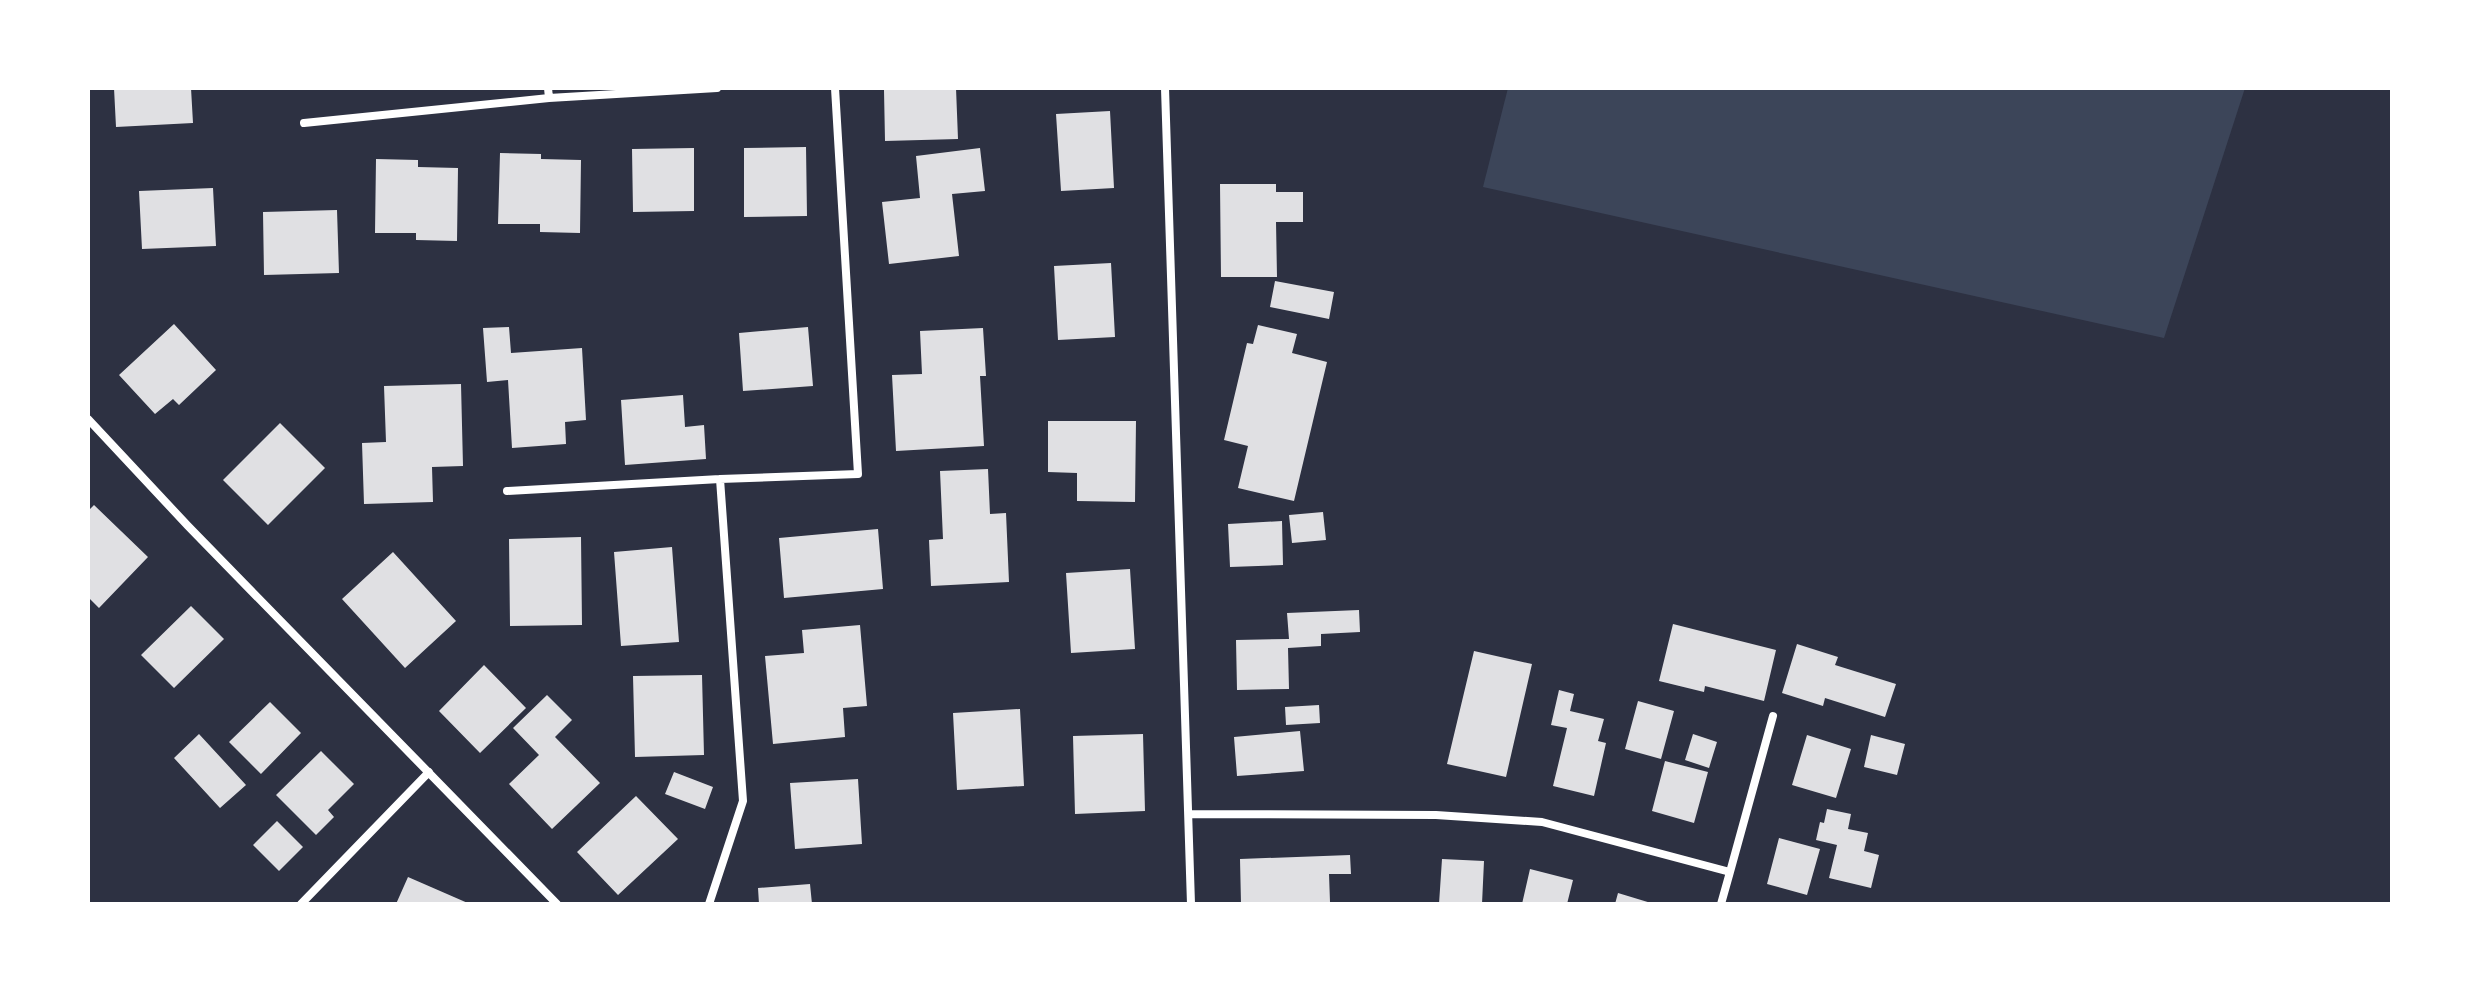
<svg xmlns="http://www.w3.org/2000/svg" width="2480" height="992" font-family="Helvetica,sans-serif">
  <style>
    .green { fill: #3c4559 }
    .building { fill: #e0e0e3 }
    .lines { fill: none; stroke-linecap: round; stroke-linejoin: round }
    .minor { stroke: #fff; stroke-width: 8 }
  </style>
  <rect width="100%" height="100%" fill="#2d3142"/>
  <!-- green -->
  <path class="green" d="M1508,88H2245L2164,338L1483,187Z"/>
  <!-- building -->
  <path class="building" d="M114,88H191L193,123L116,127Z
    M956,88L958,139L885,141L884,90Z
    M1110,111L1114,188L1061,191L1056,114Z
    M806,147L807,216L744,217V148Z
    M694,148V211L633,212L632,149Z
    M980,148L985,191L952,194L959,256L889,264L882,202L920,198L916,156Z
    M500,153L541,154V159L581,160L580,233L540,232V224H498Z
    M376,159L418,160V167L458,168L457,241L416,240V233H375Z
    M1220,184H1276V192H1303V222H1276L1277,277H1221Z
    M213,188L216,246L142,249L139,191Z
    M337,210L339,273L264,275L263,212Z
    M1111,263L1115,337L1058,340L1054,266Z
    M1275,281L1334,292L1329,319L1270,307Z
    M174,324L216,370L179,405L173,399L155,414L119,375Z
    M1258,325L1297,334L1292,353L1327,362L1294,501L1238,488L1248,446L1224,440L1247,343L1253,344Z
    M509,327L511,353L582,348L586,420L565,422L566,444L512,448L508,380L487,382L483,328Z
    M808,327L813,386L743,391L739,333Z
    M983,328L986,376H980L984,446L896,451L892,375L922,374L920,331Z
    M461,384L463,466L432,467L433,502L364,504L362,443L386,442L384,386Z
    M683,395L685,427L704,425L706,459L625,465L621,400Z
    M1048,421H1136L1135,502L1077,501V473L1048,472Z
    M280,423L325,468L268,525L223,480Z
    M988,469L990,514L1006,513L1009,582L931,586L929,540L943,539L940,471Z
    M94,505L148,557L99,608L88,597V511Z
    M1323,512L1326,540L1292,543L1289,515Z
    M1282,521L1283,565L1230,567L1228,524Z
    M878,529L883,589L784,598L779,538Z
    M581,537L582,625L510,626L509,539Z
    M672,547L679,642L621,646L614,552Z
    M393,552L456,621L405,668L342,599Z
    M1130,569L1135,649L1071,653L1066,573Z
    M191,606L224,639L174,688L141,655Z
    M1359,610L1360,632L1321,634V646L1288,648L1289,689L1237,690L1236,640L1289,639L1287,613Z
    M1673,624L1776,650L1764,701L1705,686L1704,692L1659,681Z
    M860,625L867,706L843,708L845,737L773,744L765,656L804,653L802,630Z
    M1797,644L1838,657L1835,665L1896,684L1885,717L1825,698L1823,706L1782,693Z
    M1474,651L1532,664L1506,777L1447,764Z
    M484,665L526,708L480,753L439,711Z
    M702,675L704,755L635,757L633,676Z
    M1559,690L1574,694L1570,711L1604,719L1598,741L1606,743L1594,796L1553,786L1567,728L1551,725Z
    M547,695L572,720L555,737L600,783L552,829L509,784L539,755L513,728Z
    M1638,701L1674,711L1661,759L1625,749Z
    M270,702L301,733L261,774L229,742Z
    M1319,705L1320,723L1286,725L1285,707Z
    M1020,709L1024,786L957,790L953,713Z
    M1300,731L1304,771L1237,776L1234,737Z
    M199,734L246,785L220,808L174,758Z
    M1143,734L1145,811L1075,814L1073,736Z
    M1693,734L1717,742L1709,768L1685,760Z
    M1807,735L1851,749L1836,798L1792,785Z
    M1871,735L1905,744L1897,775L1864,767Z
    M321,751L354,784L328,810L334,817L316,835L276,795Z
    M1665,761L1708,772L1694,823L1652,811Z
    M674,772L713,787L705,809L665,794Z
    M858,779L862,844L795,849L790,783Z
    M636,796L678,839L618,895L577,852Z
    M1827,809L1851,814L1848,829L1868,833L1864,851L1879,855L1871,888L1829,878L1837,845L1816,840L1820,822L1824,823Z
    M277,821L303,847L279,871L253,845Z
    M1779,838L1820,849L1807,895L1767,884Z
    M1350,855L1351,874H1329L1330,902L1241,904L1240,859Z
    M1442,859L1484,861L1482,904H1439Z
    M1530,869L1573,880L1567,904H1522Z
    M408,877L470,904H396Z
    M810,884L812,904H759L758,888Z
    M1618,893L1651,903V904H1615Z"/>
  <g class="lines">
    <!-- minor -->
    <path class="minor" d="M548,88L549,98L717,88
      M1165,88L1191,904
      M304,123L549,98
      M88,419L188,526L557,904
      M507,491L720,479
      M1189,814L1436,815L1542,822L1730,872L1721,904
      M1730,872L1773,716
      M301,904L429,772
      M709,904L743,801L720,479L858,474L835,88"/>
  </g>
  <!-- border -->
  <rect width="2480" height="992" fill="none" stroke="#ffffff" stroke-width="180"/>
</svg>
